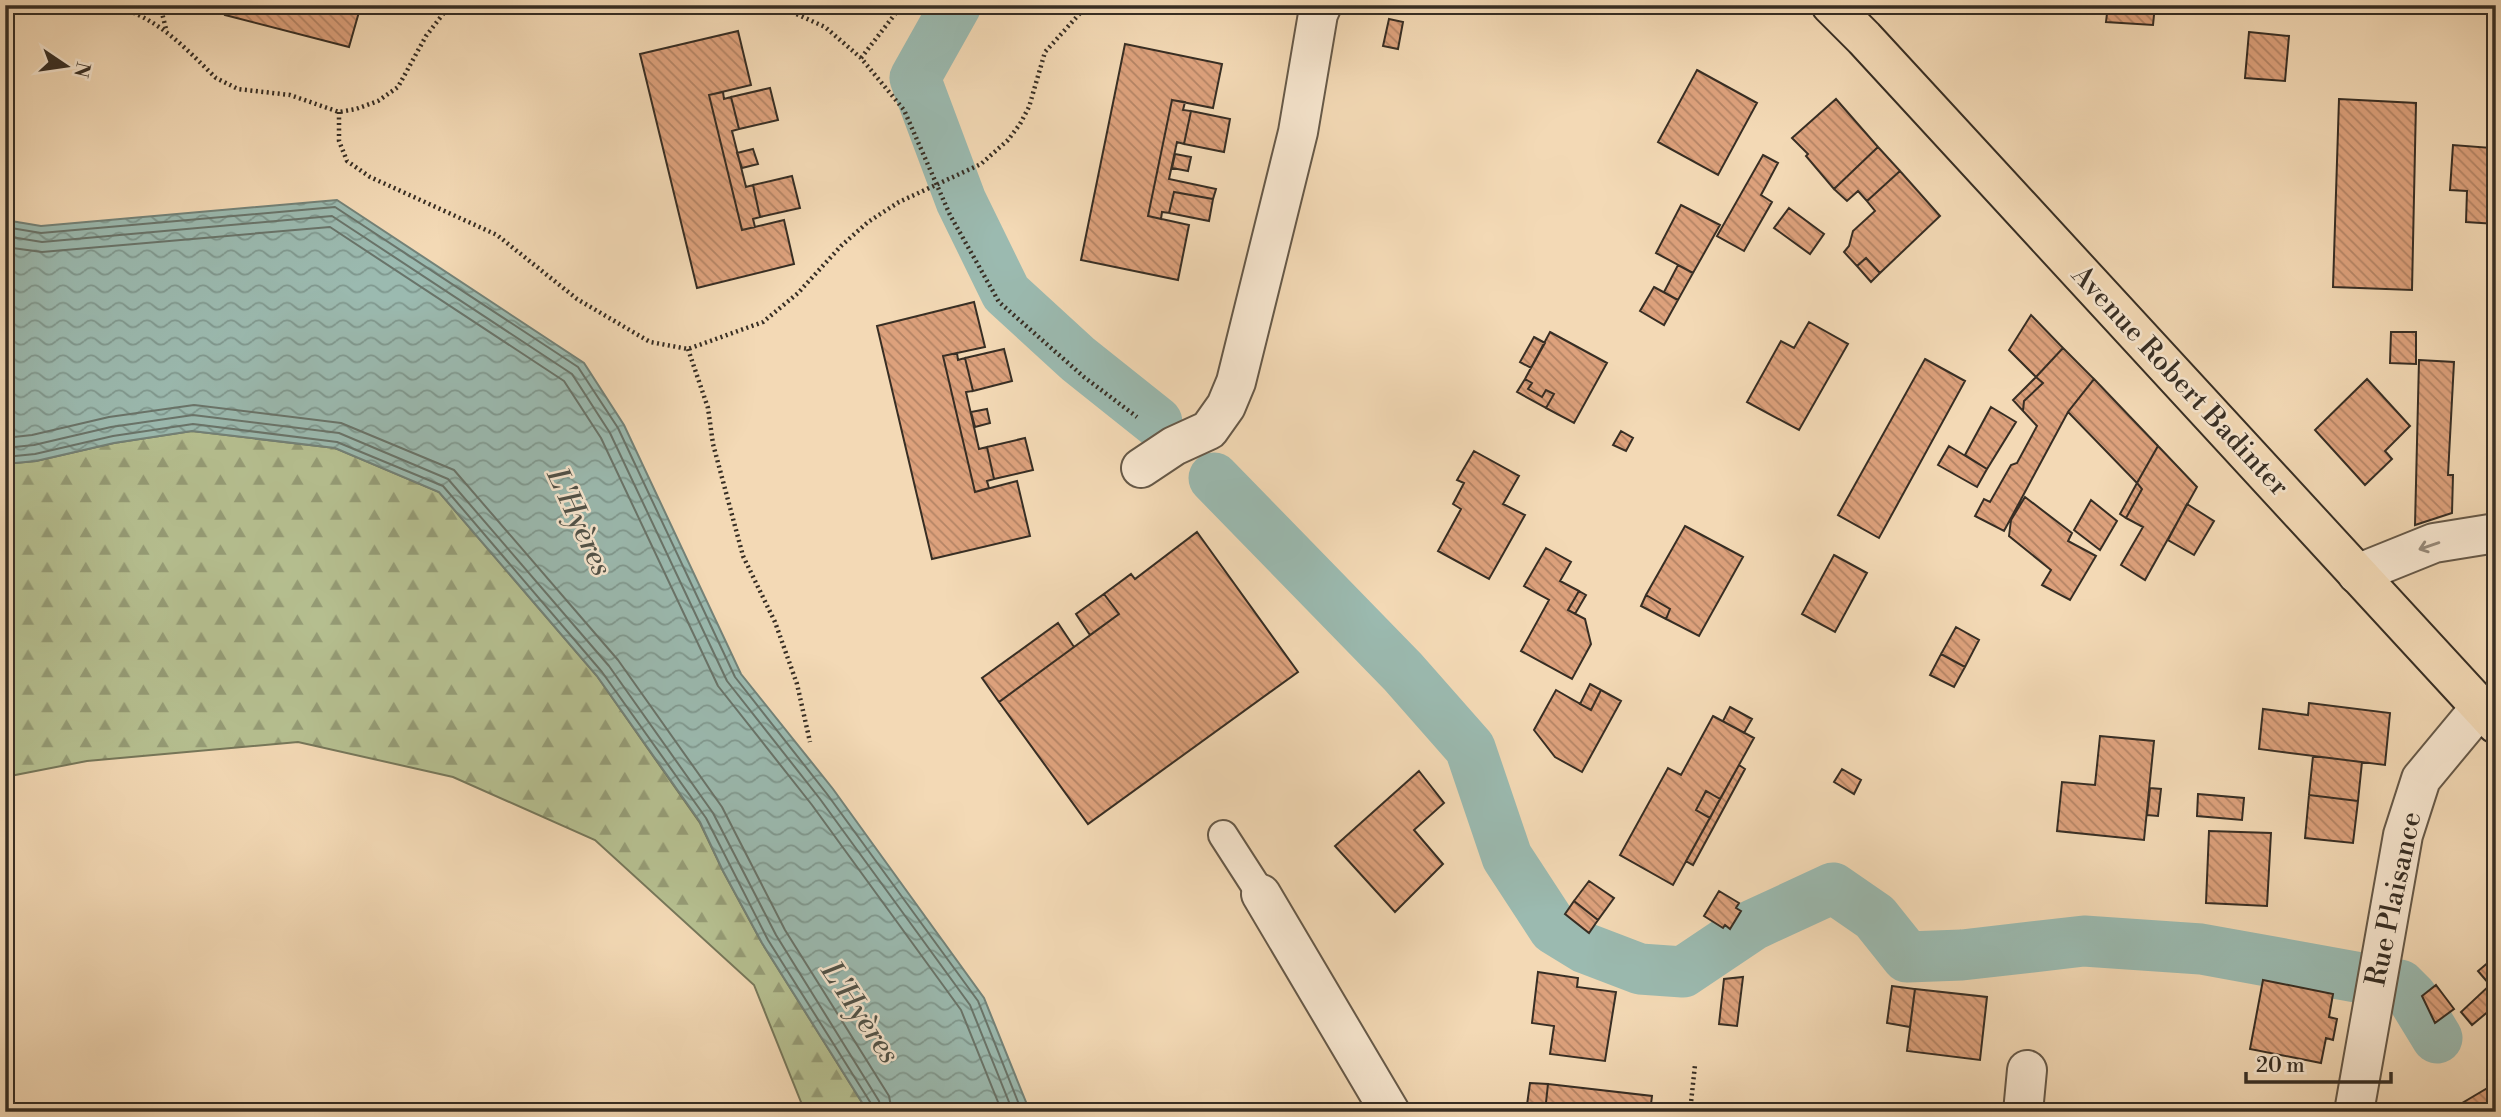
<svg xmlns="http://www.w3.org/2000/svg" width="2501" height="1117" font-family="'Libre Bodoni',serif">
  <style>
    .forest { fill: url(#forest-firs); stroke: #76775a; stroke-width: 2 }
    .water { fill: url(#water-waves); stroke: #738278; stroke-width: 2 }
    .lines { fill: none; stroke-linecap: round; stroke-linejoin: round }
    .shore { stroke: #69746a; stroke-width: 2 }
    .canal { stroke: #9bbab0; stroke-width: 51 }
    .building { fill: url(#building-back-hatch); stroke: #372e24; stroke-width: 2 }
    .service-casing { stroke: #665948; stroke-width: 32 }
    .minor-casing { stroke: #665948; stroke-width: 42 }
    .primary-casing { stroke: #372e24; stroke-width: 42 }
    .path { stroke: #372e24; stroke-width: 4.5; stroke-dasharray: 2 3.5; stroke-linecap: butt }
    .service { stroke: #f7e6cf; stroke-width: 28 }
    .minor { stroke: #f7e6cf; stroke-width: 38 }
    .primary { stroke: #f3d9b5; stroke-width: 38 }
    .oneway { stroke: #978a7a }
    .labels { text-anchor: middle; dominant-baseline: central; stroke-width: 5; stroke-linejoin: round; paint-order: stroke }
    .street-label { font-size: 28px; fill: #372e24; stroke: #f7e6cf }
    .water-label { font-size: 30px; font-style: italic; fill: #505147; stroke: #f7e6cf }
  </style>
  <defs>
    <pattern id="forest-firs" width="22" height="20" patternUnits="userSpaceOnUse" patternTransform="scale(1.75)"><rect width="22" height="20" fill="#b6c091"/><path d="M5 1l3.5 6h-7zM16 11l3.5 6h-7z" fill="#959c76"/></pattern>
    <pattern id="water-waves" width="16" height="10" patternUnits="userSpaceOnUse" patternTransform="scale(1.75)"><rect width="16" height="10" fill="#9bbab0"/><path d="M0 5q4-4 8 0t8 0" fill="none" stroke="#7f988f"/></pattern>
    <pattern id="building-back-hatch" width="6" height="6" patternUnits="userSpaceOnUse" patternTransform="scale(1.75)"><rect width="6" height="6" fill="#dda17c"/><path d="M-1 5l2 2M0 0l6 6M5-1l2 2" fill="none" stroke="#b48465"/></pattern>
  </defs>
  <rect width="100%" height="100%" fill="#f3d9b5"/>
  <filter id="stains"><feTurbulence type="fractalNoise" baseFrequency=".00286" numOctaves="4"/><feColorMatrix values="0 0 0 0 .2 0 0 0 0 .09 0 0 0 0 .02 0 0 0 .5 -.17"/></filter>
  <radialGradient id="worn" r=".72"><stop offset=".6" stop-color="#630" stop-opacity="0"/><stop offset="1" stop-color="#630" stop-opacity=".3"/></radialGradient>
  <!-- forest -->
  <path class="forest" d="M192,431L335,448L439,492L597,676L700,823L723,871L762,943L868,1112H805L754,985L595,840L453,777L298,742L87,761L5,777V464L36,461L114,443Z"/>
  <!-- water -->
  <path class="water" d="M337,200L584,363L624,425L741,674L833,789L984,998L1030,1112H868L762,943L723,871L700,822L597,676L439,492L335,448L192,431L114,443L36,461L5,464V220L41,226Z"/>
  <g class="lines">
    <!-- shore -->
    <path class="shore" d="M5,227L41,233L335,207L578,367L618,428L735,677L827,794L978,1001L1022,1112
      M5,236L42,242L332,216L572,374L610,433L727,681L820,799L970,1005L1013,1112
      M5,247L42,252L330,227L564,381L601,438L718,686L812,805L961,1010L1002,1112
      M5,438L32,435L109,417L194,405L341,423L454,470L618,660L722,807L785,930L889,1096L892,1112
      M5,448L34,445L111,427L193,415L339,433L448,479L609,666L713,813L776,935L879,1101L882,1112
      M5,457L35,454L113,436L193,424L337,442L443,486L602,672L706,818L768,940L872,1105L873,1112"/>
    <!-- canal -->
    <path class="canal" d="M956,5L915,78L961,201L1006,293L1078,359L1157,422
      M1214,478L1403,672L1470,748L1507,857L1554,929L1585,948L1640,969L1683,972L1753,925L1833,888L1875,917L1907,957L1962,955L2084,941L2201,949L2400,985L2412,997L2437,1038"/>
  </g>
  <!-- building -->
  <path class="building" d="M228,5H361L349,47L225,15Z
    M2108,5H2155L2153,25L2106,22Z
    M1389,19L1403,22L1398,49L1383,46Z
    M738,31L751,85L709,95L742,230L784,220L794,264L697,288L640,54Z
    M2249,32L2289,36L2285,81L2245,78Z
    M1125,44L1222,64L1213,108L1172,100L1148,216L1189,225L1178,280L1081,260Z
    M1697,70L1757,103L1718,175L1658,142Z
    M770,88L778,120L739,129L731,97Z
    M723,92L724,99L731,97L739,129L732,131L746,187L753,185L760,217L753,219L755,227L742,230L709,95Z
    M1836,99L1878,147L1834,189L1806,156L1808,154L1792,138Z
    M2339,99L2416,103L2412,290L2333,287Z
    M1172,100L1185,102L1183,110L1191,111L1184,144L1177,142L1169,179L1216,189L1213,199L1174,192L1169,213L1162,212L1161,219L1148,216Z
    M1191,111L1230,119L1224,152L1184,144Z
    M2492,114H2496V192H2494L2492,201L2496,202V224L2466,222L2467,191L2450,190L2453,145L2491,148Z
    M1878,147L1900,171L1867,201L1858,191L1847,201L1834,189Z
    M753,149L758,164L742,168L737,153Z
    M1175,154L1191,157L1188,171L1172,168Z
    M1763,155L1778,163L1761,195L1772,202L1744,251L1717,236Z
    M1900,171L1940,216L1880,273L1866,258L1857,266L1844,252L1849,246L1853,231L1875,211L1867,201Z
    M792,176L800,208L760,217L753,185Z
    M1174,192L1213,199L1209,221L1169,213Z
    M1681,205L1720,225L1693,273L1656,253Z
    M1789,208L1824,234L1810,254L1774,228Z
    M1866,258L1880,273L1871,282L1857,266Z
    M1678,265L1693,273L1678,300L1664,292Z
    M1654,287L1678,300L1664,325L1640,311Z
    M974,302L985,347L943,356L975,492L1017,481L1030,536L932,559L877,326Z
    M2031,315L2063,348L2036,377L2009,350Z
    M1809,322L1848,344L1799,430L1747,402L1781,341L1794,348Z
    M1550,332L1607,363L1574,423L1546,408L1554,394L1546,390L1542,397L1528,389L1532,383L1525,379Z
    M2391,332H2416V364L2390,363Z
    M1534,337L1545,343L1531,368L1520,362Z
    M2063,348L2094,379L2068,412L2004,531L1975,516L1984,499L1990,502L2011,465L2017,463L2037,426L2023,411L2024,401L2043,383L2036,377Z
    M1004,349L1012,381L973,391L965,358Z
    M957,353L958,360L965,358L973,391L966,392L979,449L987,447L994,479L987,481L989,488L975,492L943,356Z
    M1925,359L1965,381L1879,538L1838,515Z
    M2419,360L2454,362L2448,475H2453L2452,513L2415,525Z
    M2036,377L2043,383L2024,401L2023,411L2013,400Z
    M1525,379L1532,383L1528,389L1542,397L1546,390L1554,394L1546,408L1517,392Z
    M2094,379L2158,446L2137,483L2068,412Z
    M2367,379L2410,426L2385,451L2392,459L2365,485L2315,430Z
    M1991,407L2016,422L1987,469L1965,455Z
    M987,409L990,423L975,427L971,412Z
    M1621,431L1633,438L1626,451L1613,445Z
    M1025,438L1033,470L994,479L987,447Z
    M1949,446L1987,469L1977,487L1938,465Z
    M2158,446L2197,487L2145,580L2121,565L2143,527L2126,518L2142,489L2137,483Z
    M1474,451L1519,476L1503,504L1525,515L1489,579L1438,551L1461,509L1453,504L1464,483L1457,480Z
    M2137,483L2142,489L2126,518L2120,514Z
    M2025,497L2072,533L2068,541L2096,556L2070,600L2042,585L2051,570L2009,536L2011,520Z
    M2091,500L2117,521L2100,550L2074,530Z
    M2187,504L2214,521L2194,555L2168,540Z
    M1685,526L1743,557L1699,636L1666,619L1670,609L1646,595Z
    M1197,532L1298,672L1088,824L999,702L1119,614L1104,594L1131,574L1135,579Z
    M1546,548L1571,562L1560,581L1579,591L1568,610L1585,619L1591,644L1572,679L1521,651L1549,600L1524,586Z
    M1834,555L1867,573L1835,632L1802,614Z
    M1579,591L1586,595L1575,614L1568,610Z
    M1104,594L1119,614L1090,635L1076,614Z
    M1646,595L1670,609L1666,619L1641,606Z
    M1058,623L1074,647L999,702L982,678Z
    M1956,627L1979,640L1965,667L1941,654Z
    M1941,654L1965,667L1954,687L1930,675Z
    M1590,684L1601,690L1591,710L1580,704Z
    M1556,690L1591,710L1601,690L1621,701L1582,772L1555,757L1534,730Z
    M2309,703L2390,713L2385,765L2259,749L2263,709L2308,715Z
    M1730,707L1752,719L1744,733L1723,721Z
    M1713,716L1754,738L1720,799L1706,791L1696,810L1710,818L1673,885L1620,855L1668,768L1681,775Z
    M2100,736L2154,741L2144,840L2057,831L2062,782L2095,785Z
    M2313,756L2362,762L2358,801L2309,795Z
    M1739,765L1745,769L1693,865L1686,861Z
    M1842,769L1861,780L1854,794L1834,782Z
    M1419,771L1444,803L1414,830L1443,864L1395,912L1335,846Z
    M2150,788L2161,789L2158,816L2147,815Z
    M1706,791L1720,799L1710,818L1696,810Z
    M2198,794L2244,798L2242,820L2197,816Z
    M2309,795L2358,801L2353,843L2305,838Z
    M2209,831L2271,833L2267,906L2206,903Z
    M1589,881L1614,898L1598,920L1574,901Z
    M1719,891L1739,903L1736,908L1741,911L1730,929L1725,925L1723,928L1704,916Z
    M1574,901L1598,920L1589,933L1565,914Z
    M2496,956V1005L2472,1025L2461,1012L2490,985L2478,971Z
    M1538,972L1578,978L1577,987L1616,992L1605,1061L1550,1054L1554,1026L1532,1023Z
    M1743,977L1737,1026L1719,1024L1724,979Z
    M2263,980L2333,994L2329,1017L2337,1019L2333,1040L2326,1038L2321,1063L2250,1049Z
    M2436,985L2454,1009L2435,1023L2422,996Z
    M1892,986L1915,989L1910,1027L1887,1023Z
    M1915,989L1987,997L1980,1060L1907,1051Z
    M1530,1083L1548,1084L1545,1112H1526Z
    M2496,1083V1112H2447Z
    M1548,1084L1652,1096L1650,1112H1545Z"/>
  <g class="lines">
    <defs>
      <path id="service" d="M1223,835L1261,894"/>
      <path id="minor" d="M1141,468L1174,446L1209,430L1226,406L1236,382L1298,132L1318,14L1322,5
        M2357,574L2434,543L2496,533
        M1261,894L1390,1112
        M2023,1112L2027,1070
        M2354,1112L2403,835L2421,779L2480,708"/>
      <path id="primary" d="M1831,5L1864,38L2496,724"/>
    </defs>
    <!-- service casing -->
    <use href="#service" class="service-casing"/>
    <!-- minor casing -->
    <use href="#minor" class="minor-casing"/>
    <!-- primary casing -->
    <use href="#primary" class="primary-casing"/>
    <!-- path -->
    <path class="path" d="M107,5C154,13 184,47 216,78L238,89L290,95L339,112L356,109L378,101L398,87L426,36L450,5
      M160,5L166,29
      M765,5L792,12L825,27L861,58L904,110L950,215L999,302L1084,377L1137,417
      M861,58L902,5
      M339,112V141L347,161L370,177L497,235L577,299L650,342L688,349L763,322L798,293L841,246L868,222L899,202L981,164L1008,140L1020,124L1029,107L1045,52L1082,11
      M688,349L708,408L713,444L743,556L775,622L797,684L810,742
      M1690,1112L1695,1065"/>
    <!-- service -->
    <use href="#service" class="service"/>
    <!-- minor -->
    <use href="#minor" class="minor"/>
    <!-- primary -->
    <use href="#primary" class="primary"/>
  </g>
  <!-- one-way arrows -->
  <defs><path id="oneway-shaft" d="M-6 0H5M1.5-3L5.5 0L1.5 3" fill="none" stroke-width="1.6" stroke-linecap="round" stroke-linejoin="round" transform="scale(1.75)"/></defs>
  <use class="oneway" href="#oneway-shaft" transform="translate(2429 546) rotate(161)"/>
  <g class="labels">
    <!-- street labels -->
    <g class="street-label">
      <text transform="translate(2180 381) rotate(47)">Avenue Robert Badinter</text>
      <text transform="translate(2394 899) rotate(-78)">Rue Plaisance</text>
    </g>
    <!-- water labels -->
    <g class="water-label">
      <text transform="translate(579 522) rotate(65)">L'Hyères</text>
      <text transform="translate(860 1013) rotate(56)">L'Hyères</text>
    </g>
  </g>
  <!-- margin -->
  <rect width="2501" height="1117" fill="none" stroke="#f3d9b5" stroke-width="28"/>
  <rect x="7" y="7" width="2487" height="1103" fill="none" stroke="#372e24" stroke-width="3.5"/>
  <rect x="14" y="14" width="2473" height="1089" fill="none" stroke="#372e24" stroke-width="2"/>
  <!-- north arrow -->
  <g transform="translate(66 66) rotate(103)" stroke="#f7e6cf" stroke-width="5" paint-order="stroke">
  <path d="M0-5L12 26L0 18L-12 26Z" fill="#372e24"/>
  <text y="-10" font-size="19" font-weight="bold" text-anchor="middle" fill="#372e24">N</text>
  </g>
  <!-- scale -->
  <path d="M2246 1072v10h145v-10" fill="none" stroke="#372e24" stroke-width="3.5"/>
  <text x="2256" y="1072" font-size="21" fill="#372e24" stroke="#f7e6cf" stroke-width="5" paint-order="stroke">20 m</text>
  <rect width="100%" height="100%" filter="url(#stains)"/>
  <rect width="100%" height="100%" fill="url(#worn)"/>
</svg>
